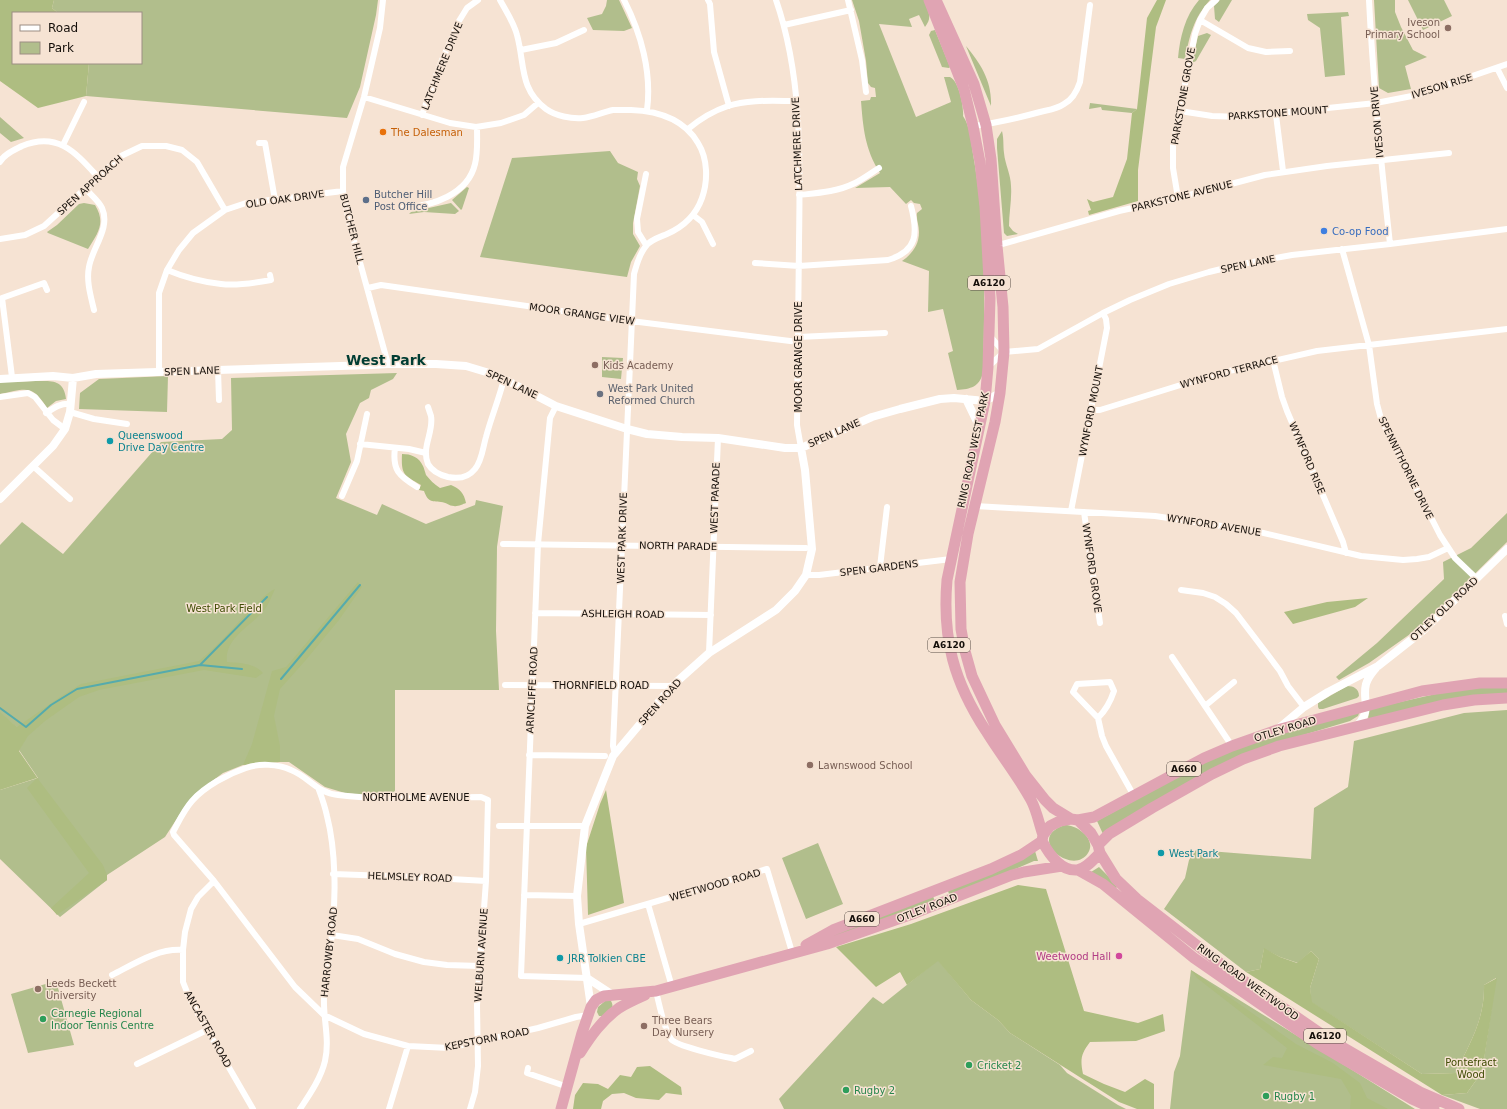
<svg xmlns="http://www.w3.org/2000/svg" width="1507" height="1109" font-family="'DejaVu Sans',sans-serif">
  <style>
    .green { fill: #b1be8c }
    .forest { fill: #aebd81 }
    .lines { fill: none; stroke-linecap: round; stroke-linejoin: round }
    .stream { stroke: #55abac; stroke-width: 2 }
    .minor { stroke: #fff; stroke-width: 6 }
    .tertiary { stroke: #fff; stroke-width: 8 }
    .trunk { stroke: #e0a4b3; stroke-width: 11 }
    .education-dot { fill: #8d6e63; stroke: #f6e3d3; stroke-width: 1.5 }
    .food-dot { fill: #e8710a; stroke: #f6e3d3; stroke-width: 1.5 }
    .service-dot { fill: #5c6f8a; stroke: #f6e3d3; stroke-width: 1.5 }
    .shop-dot { fill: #3f7fe0; stroke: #f6e3d3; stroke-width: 1.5 }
    .worship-dot { fill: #6b7280; stroke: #f6e3d3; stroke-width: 1.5 }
    .culture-dot { fill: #0f9aa8; stroke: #f6e3d3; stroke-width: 1.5 }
    .hotel-dot { fill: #d1479c; stroke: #f6e3d3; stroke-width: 1.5 }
    .leisure-dot { fill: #2e9e5b; stroke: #f6e3d3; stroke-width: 1.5 }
    .labels { text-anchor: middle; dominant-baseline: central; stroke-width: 3; stroke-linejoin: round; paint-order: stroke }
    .shield { fill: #f6e3d3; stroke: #584f46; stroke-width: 1 }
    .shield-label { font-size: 9px; font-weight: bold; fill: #150f0a }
    .education-label { font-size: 10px; fill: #785e54; stroke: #f6e3d3; text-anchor: start }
    .street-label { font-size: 10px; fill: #150f0a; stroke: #f6e3d3 }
    .food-label { font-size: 10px; fill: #c56008; stroke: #f6e3d3; text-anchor: start }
    .service-label { font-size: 10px; fill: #4e5e75; stroke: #f6e3d3; text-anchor: start }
    .shop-label { font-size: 10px; fill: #366cbe; stroke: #f6e3d3; text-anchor: start }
    .worship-label { font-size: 10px; fill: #5b616d; stroke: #f6e3d3; text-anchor: start }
    .culture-label { font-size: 10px; fill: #0d838f; stroke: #f6e3d3; text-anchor: start }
    .park-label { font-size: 10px; fill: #414d06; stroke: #f6e3d3 }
    .hotel-label { font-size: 10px; fill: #b23c85; stroke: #f6e3d3; text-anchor: end }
    .leisure-label { font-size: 10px; fill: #27864d; stroke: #f6e3d3; text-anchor: start }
    .district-label { font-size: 14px; font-weight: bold; fill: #003d33; stroke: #f6e3d3 }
  </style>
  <rect width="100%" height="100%" fill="#f6e3d3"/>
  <!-- green -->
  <path class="green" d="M54,0H378L376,15L360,87L347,118L86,96L89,63H141V13H58L52,8Z
    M607,0H619L632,28L624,31L593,30L587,18L602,14L606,6Z
    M852,0H924C928,11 933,17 925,27L919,15L909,19L912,27L879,24L916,117L951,102L944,77C946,77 948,77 950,77C959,81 964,107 963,116C970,126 971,141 973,154C986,226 985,300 983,373C979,387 971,389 957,390L948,353L953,351L943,309L928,312L929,271L902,261C912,254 919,245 919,232C919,225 916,219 917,213L922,209L920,204L914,203L911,200L906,204L890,187L855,188L880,173C865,150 863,127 861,101L870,100L871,97H876L875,88L871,87L868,83L866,61L859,21Z
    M1199,0H1210C1193,19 1190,35 1185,59L1178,58C1180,37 1185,16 1199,0Z
    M1220,0H1232L1219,22L1215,19L1214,6Z
    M1374,0H1395V12L1401,27L1413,50L1427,57L1405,66L1411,89L1388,93L1379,88Z
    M1408,0H1444L1452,16L1423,30Z
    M1348,12L1349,16L1341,17L1345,75L1325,77L1320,28L1308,20L1307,14Z
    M935,30L950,67L949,68L942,67L929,35L931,31Z
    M1207,33L1211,35L1196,61L1192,63L1198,36Z
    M966,46C981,64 992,81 991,106Z
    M1090,103L1137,109L1132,113L1102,110L1101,107L1089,109Z
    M0,117L24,138L11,142L0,133Z
    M1002,131C1004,139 1003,145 1004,153C1005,164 1011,175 1011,186C1012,199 1009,213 1009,226L1013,231L1018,234L1007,236L1004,233L997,148V139Z
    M610,151L618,163L638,172L637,179L640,186L633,223V234L640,246L631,262L627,277L480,257L512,158Z
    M467,187L469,188L462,209L461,210L452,200Z
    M84,203L95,205C106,223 98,233 88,249L48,233L47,232L57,225L79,204Z
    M451,203L459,211L455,214L424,212L409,214L411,212Z
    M602,357L623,358L621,379L602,377Z
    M397,373L393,379L371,390L369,398L360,403L346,434L351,462L336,498L377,515L382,504L426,524L475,505L476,500L503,506L497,547L496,631L499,690H395V791L384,797L345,793L325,787L289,762H256L243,765L223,773L196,793L185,806L165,837L107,875V880L60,917L0,859V790L38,778L19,750L27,736L0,713V545L22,522L63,554L161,442L222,439L232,430L231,378Z
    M168,376L167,412L79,409L80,393L99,379Z
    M36,381C51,381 64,379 66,399L56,401L47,408C32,384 26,389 0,394V382Z
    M1507,513V542L1423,625L1369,663L1339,680L1336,677L1377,643L1444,579L1443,562L1471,548Z
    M1347,686C1354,686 1359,689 1359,696L1357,698L1323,709H1319L1318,707V703Z
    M1507,686V695L1368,720L1369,709L1458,689Z
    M1507,710V1109H1480L1442,1095L1467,1093L1482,1072L1496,978L1484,985C1485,1018 1470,1044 1455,1073L1422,1074L1311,1002L1310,988L1319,959L1311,951L1298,963L1280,957L1264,949L1260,969L1246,972L1164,909L1185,878L1189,860L1196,850L1311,859L1314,808L1348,787L1354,741L1464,713Z
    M1360,711L1358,716L1350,721L1270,745L1103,834L1097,821L1218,755L1246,744Z
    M1065,825C1077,825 1097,839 1088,853C1073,877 1024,838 1065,825Z
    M818,843L843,904L806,919L782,858Z
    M1035,851L1038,861H1034L950,897L948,891L988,874Z
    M1099,867L1118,886L1115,889L1091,872Z
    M933,896L935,902L830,939L829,935Z
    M938,960L971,1000L998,1020L1010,1033L1060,1065L1067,1073L1118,1105L1126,1109H784L779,1099L873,997L883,1004Z
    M1191,970L1415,1109H1170L1174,1072L1180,1056Z
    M56,981L74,1045L28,1053L11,994Z
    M605,1001H611C615,1008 610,1011 604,1016H599L597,1012L598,1007Z"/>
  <!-- forest -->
  <path class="forest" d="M0,0H54L52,8L58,13H13V63H89L86,96L38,108L0,81Z
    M1157,0H1166L1156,27L1138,170V201L1089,215L1088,211L1091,210L1087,199L1093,202L1113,197L1127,159L1132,113L1137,109L1147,18Z
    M402,454C411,454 419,457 423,466C424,468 425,472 426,475C430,480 434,484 440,488L451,485C460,489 464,493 466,503C463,504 457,507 454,506C449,506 446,502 441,502C431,501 428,502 424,491L419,490L421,485C404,475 401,475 402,454Z
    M358,582L362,587L339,620L305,661L280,689L274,716L280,746V762L243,765L252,744L272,671L286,667Z
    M275,589C272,595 269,604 265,609C252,626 224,638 227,662C239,663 255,663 263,673L256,678L204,670L99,690L79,697L45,721L28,736L19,751L41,783L103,865L107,875V880L57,915L51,908L89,873L27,788L37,778L0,790V712L17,727L60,697L81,684L199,661C219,645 235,625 253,607C260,601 266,593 275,589Z
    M1368,598L1355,607L1293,624L1284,612L1327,602Z
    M606,790L624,903L588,915L586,847L600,804Z
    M1018,885L1046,889L1084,1011L1138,1023L1163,1014L1165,1031L1136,1041L1090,1042C1081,1054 1080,1059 1083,1074L1104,1084L1125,1092L1145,1079L1154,1084V1109H1137L1119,1102L1010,1033L998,1020L971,1000L938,961L907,985L900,972L876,987L836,947L911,924Z
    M1264,948L1280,957L1297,963L1311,951L1319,959L1310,988L1312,1002L1422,1074L1455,1073C1470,1044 1485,1018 1484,985L1497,978L1482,1072L1467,1093L1442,1095L1246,972L1260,969Z
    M1191,970L1296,1044L1333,1063L1360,1083L1367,1098L1388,1109H1350L1351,1096L1341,1079L1263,1065L1273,1057L1282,1058L1287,1048L1197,978Z
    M650,1066L681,1087L682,1095L666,1093L659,1100L636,1098L624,1093L612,1094L603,1101L601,1109H573L575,1095L583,1083L598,1084L608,1089L620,1075L631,1077L637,1067Z"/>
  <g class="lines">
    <!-- stream -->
    <path class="stream" d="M200,665L242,669
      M281,679L360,585
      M0,708L26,727L51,705L77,689L200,665L267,597"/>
    <!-- minor -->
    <path class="minor" d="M383,0L380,28L364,97L343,167V191L348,219L388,364
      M500,0C506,11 514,23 517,35C525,64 519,89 546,109C556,116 571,119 583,118C593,117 603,112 613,110C619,110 625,110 631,110C658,111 684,119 698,143C708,159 708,181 702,198C696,215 683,227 667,234C660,237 650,240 646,246C639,254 637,264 634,274L613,746L615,754
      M624,0C641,33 652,73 647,110
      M708,0L710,4L714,52L729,106
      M776,0C803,78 800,162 799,243C798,304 798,364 797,425L801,448
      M848,0L862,60L866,92
      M1369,0C1373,82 1381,163 1390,244
      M1200,20L1248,48L1266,52L1290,51
      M784,25L851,10
      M521,50L556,43L584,30
      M1497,68L1507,88
      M364,97L450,123L476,127L501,123L524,115L538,103
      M1180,111L1212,116L1241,117L1376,103L1417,95L1507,64
      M422,115L439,67L459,21L467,8L478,0
      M1276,115L1283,171
      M973,126C996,123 1018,118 1040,112C1048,110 1057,109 1064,104C1072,100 1077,91 1080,82L1090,5
      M688,129C700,119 713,111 728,106C748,99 776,101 796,101
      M259,143H265L275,200
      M63,145L84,102
      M0,162C4,154 14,150 22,146C58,131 76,153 98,177
      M646,174L637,219L638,232L646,245
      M86,189C91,195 99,201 102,208C111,228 92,248 89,267C86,281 91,297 94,310
      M799,195C818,193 837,192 855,183C863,179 871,173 879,168
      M1178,198L1173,168V145L1187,74L1195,34L1200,20L1207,8L1216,0
      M404,207C432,207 468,194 475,164C478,152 477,139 477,127
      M693,215L702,222L713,244
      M0,239L25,235L44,226L121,156L142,146H166L182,150L197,162L225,210
      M995,246L1119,211L1178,198L1265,175L1327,166L1449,153
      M1342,249L1369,345L1377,404L1381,419L1440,535L1455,558L1477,579
      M755,263L799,266L888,260C918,251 918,233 911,206
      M167,270C184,277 202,282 221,284C237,286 255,283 271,280L270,275
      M368,288L381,285L631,321L798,342
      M989,335L1003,351
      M798,337L885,333
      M1273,360L1282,397L1287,411L1343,542L1346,553
      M988,367L1004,352L1038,349L1103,313L1130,300L1169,284L1209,272L1242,264L1292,255L1390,244L1507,229
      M218,370L219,400
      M159,372V293L167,270L179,250L193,233L225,210L246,203L343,191
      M12,377L2,298L44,283L47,290
      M0,397L28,393L35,397L53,420L65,429
      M556,406L550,418L538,544L521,976L587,978
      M428,407C429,410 430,413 431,416C434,432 421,447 428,464C432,471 440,475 448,477C458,479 468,478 475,469C482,461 483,447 486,437C491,418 499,399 504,379
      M1091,410H1100L1216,374L1317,351L1507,329
      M70,412L94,419L127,424
      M46,413C55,407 61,403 71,404
      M360,444L409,449L426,453
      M395,448C392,470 399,476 417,487
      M33,466L70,499
      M342,496L357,461L367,414
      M975,506L1155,516L1255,531L1361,556L1403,560L1417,559L1429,557L1448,548
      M1071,511L1107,328L1106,319L1103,313
      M1084,512L1100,623
      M503,544L806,548
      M880,567L887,507
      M806,575H819L951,559
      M1181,590L1203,593L1215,597L1226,604L1236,613L1268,655L1280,671L1288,686L1304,707
      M535,613L711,615
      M1505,616L1507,624
      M709,653L718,438
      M1172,657L1232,746
      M505,685L672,686
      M1205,706L1234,682
      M1098,718L1073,692L1077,684L1110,682L1114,691C1111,700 1105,711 1098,718L1102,736L1106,746L1134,796
      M529,755L605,756
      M499,826H585
      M333,874L416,877L486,881
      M214,881L198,897L191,909L185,932L183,950V982L191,1002L253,1109
      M524,895L577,896
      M648,904L672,987
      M579,924L767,869L792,952
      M332,935L358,939L395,954L424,962L447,965L480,966
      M112,975C134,964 158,948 183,950
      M656,991C659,1004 664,1029 671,1039C676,1046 720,1056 731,1058L735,1059L751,1051
      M137,1064L207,1030
      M528,1068L527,1073L568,1087
      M300,1109C310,1094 321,1078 325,1061C330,1039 323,1019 324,997C325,976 330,955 332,934C336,898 336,851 327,816C325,807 322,798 319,790
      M389,1109L408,1046
      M470,1109L475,1092L478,1066L477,1005L486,881L488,800L481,797C434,797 386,801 338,795C317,793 309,777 291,770C278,764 259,763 246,768C228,774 205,786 192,801C184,810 179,821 173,832L174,835L214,881L295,987L324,1015L364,1034L408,1046L449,1048L538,1028L576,1017L588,1015"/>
    <!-- tertiary -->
    <path class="tertiary" d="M0,379L53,376L73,378L96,374L372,365L388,364H436L466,366L486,372L502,378L556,406L627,429L647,434L682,437L718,438L785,448H801L872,417L900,409L940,399L954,398L985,401L1000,393
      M966,399L979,426
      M0,499L53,446L65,429L70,412L73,378
      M1358,725C1372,709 1362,700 1366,684C1368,677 1372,673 1376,668
      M1279,728L1304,707L1328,692L1378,666L1425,629L1507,549
      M587,978L613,995
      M591,1007L579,924L577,896L585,826L613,756L672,686L709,653L776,610L795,591L806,575L812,549L805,470L801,448"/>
    <!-- trunk -->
    <path class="trunk" d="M929,0L964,89L973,126L980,162L985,207L990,298L988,367L985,401L947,580C942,639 954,682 986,731C1000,754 1018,776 1031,800C1037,811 1039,824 1043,835L1042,841
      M936,0L974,84L986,125L991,159L997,246L1003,307L1004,352L1000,393L995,422L968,534L960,582L961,629L965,651L972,676L995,725L1026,776L1045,800L1053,808L1071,819
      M1078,820L1094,817L1204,758L1232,746L1277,730L1422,691L1480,683H1507
      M1043,835L1050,826L1060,821L1071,819L1078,820L1091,833L1098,845L1100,853L1116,879L1137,899L1234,974L1330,1040L1420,1092L1459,1109
      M1042,841C1049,854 1060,871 1077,870C1086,869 1094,859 1100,853
      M1098,845L1109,834L1152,808L1212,774L1243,759L1279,746L1443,705L1474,700L1507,698
      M1078,870L1103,884L1194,958L1318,1044L1412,1099L1434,1109
      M806,945L833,930L991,869L1021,855L1042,841
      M580,1053C591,1036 602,1020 619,1008C627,1003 636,999 645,995
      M561,1109L582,1033L591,1007L596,1000L604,996L656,991L827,944L915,913L1012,875L1024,872L1062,866"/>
  </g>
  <!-- markers -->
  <g class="education-dot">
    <circle cx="1448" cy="28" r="4"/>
    <circle cx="595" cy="365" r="4"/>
    <circle cx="810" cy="765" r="4"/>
    <circle cx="38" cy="989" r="4"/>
    <circle cx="644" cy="1026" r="4"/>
  </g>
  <circle class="food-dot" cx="383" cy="132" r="4"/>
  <circle class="service-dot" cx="366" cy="200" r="4"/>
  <circle class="shop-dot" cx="1324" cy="231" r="4"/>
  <circle class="worship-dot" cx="600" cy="394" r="4"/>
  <g class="culture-dot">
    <circle cx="110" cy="441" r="4"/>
    <circle cx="1161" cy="853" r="4"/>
    <circle cx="560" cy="958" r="4"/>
  </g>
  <circle class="hotel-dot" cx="1119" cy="956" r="4"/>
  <g class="leisure-dot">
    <circle cx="43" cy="1019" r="4"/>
    <circle cx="969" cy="1065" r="4"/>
    <circle cx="846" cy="1090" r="4"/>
    <circle cx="1266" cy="1096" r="4"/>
  </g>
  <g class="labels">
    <!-- shield labels -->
    <g class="shield">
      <rect x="968" y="276" width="42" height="14" rx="3"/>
      <rect x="928" y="638" width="42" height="14" rx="3"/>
      <rect x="1167" y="762" width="34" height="14" rx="3"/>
      <rect x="845" y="912" width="34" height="14" rx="3"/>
      <rect x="1304" y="1029" width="42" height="14" rx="3"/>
    </g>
    <g class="shield-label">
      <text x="989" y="283">A6120</text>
      <text x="949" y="645">A6120</text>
      <text x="1184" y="769">A660</text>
      <text x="862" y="919">A660</text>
      <text x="1325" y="1036">A6120</text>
    </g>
    <!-- education labels -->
    <g class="education-label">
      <text x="1440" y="22" text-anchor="end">Iveson<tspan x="1440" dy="12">Primary School</tspan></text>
      <text x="603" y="365">Kids Academy</text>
      <text x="818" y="765">Lawnswood School</text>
      <text x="46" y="983">Leeds Beckett<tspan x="46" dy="12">University</tspan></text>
      <text x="652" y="1020">Three Bears<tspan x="652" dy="12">Day Nursery</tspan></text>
    </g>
    <!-- street labels -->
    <g class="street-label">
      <text transform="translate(442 66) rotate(-68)">LATCHMERE DRIVE</text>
      <text transform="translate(1442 86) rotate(-17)">IVESON RISE</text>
      <text transform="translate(1183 96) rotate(-80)">PARKSTONE GROVE</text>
      <text transform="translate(1278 113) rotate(-4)">PARKSTONE MOUNT</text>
      <text transform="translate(1377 122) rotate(-95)">IVESON DRIVE</text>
      <text transform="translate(797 144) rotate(-92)">LATCHMERE DRIVE</text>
      <text transform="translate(90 185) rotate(-42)">SPEN APPROACH</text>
      <text transform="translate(1182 196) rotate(-14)">PARKSTONE AVENUE</text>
      <text transform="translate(285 199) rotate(-8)">OLD OAK DRIVE</text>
      <text transform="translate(352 229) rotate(76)">BUTCHER HILL</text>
      <text transform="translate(1248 264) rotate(-12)">SPEN LANE</text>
      <text transform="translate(582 314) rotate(8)">MOOR GRANGE VIEW</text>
      <text transform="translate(798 357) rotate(-90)">MOOR GRANGE DRIVE</text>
      <text transform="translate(192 371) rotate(-2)">SPEN LANE</text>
      <text transform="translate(1229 372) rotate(-15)">WYNFORD TERRACE</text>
      <text transform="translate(512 384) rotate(25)">SPEN LANE</text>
      <text transform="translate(1091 411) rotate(-79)">WYNFORD MOUNT</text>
      <text transform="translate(834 433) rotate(-24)">SPEN LANE</text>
      <text transform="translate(973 450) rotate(-78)">RING ROAD WEST PARK</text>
      <text transform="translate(1307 458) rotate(67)">WYNFORD RISE</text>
      <text transform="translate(1406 468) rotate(64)">SPENNITHORNE DRIVE</text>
      <text transform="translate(715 498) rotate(-88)">WEST PARADE</text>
      <text transform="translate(1214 525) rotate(9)">WYNFORD AVENUE</text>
      <text transform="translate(622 538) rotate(-88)">WEST PARK DRIVE</text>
      <text transform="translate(678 546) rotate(1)">NORTH PARADE</text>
      <text transform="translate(879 568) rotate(-7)">SPEN GARDENS</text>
      <text transform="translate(1092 568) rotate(82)">WYNFORD GROVE</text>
      <text transform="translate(1444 609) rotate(-43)">OTLEY OLD ROAD</text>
      <text transform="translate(623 614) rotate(1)">ASHLEIGH ROAD</text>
      <text x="601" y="685">THORNFIELD ROAD</text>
      <text transform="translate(532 690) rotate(-87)">ARNCLIFFE ROAD</text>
      <text transform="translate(660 702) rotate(-48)">SPEN ROAD</text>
      <text transform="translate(1285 729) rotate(-17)">OTLEY ROAD</text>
      <text x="416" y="797">NORTHOLME AVENUE</text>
      <text transform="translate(410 877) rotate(2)">HELMSLEY ROAD</text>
      <text transform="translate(715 885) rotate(-16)">WEETWOOD ROAD</text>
      <text transform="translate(927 908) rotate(-21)">OTLEY ROAD</text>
      <text transform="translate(329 952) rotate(-84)">HARROWBY ROAD</text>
      <text transform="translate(481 955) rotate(-86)">WELBURN AVENUE</text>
      <text transform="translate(1248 982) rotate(36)">RING ROAD WEETWOOD</text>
      <text transform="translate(208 1029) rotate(61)">ANCASTER ROAD</text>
      <text transform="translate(487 1039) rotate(-11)">KEPSTORN ROAD</text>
    </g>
    <!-- food labels -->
    <g class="food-label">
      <text x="391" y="132">The Dalesman</text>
    </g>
    <!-- service labels -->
    <g class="service-label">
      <text x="374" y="194">Butcher Hill<tspan x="374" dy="12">Post Office</tspan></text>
    </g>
    <!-- shop labels -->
    <g class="shop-label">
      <text x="1332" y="231">Co-op Food</text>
    </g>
    <!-- worship labels -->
    <g class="worship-label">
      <text x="608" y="388">West Park United<tspan x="608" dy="12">Reformed Church</tspan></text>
    </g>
    <!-- culture labels -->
    <g class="culture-label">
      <text x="118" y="435">Queenswood<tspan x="118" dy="12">Drive Day Centre</tspan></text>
      <text x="1169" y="853">West Park</text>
      <text x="568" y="958">JRR Tolkien CBE</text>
    </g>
    <!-- park labels -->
    <g class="park-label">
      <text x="224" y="608">West Park Field</text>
      <text x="1471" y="1062">Pontefract<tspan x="1471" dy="12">Wood</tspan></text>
    </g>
    <!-- hotel labels -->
    <g class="hotel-label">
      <text x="1111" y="956">Weetwood Hall</text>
    </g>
    <!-- leisure labels -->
    <g class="leisure-label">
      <text x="51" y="1013">Carnegie Regional<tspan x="51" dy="12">Indoor Tennis Centre</tspan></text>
      <text x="977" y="1065">Cricket 2</text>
      <text x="854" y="1090">Rugby 2</text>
      <text x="1274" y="1096">Rugby 1</text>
    </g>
    <!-- district labels -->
    <g class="district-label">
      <text x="386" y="360">West Park</text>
    </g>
  </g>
  <!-- legend -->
  <rect x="12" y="12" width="130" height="52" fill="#f6e3d3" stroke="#9c8e83"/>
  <rect x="20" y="25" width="20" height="6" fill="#ffffff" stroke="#9c8e83"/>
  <text x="48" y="32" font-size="12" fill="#150f0a">Road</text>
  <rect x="20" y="42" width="20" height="12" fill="#b1be8c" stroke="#9c8e83"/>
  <text x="48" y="52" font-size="12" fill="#150f0a">Park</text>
</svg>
